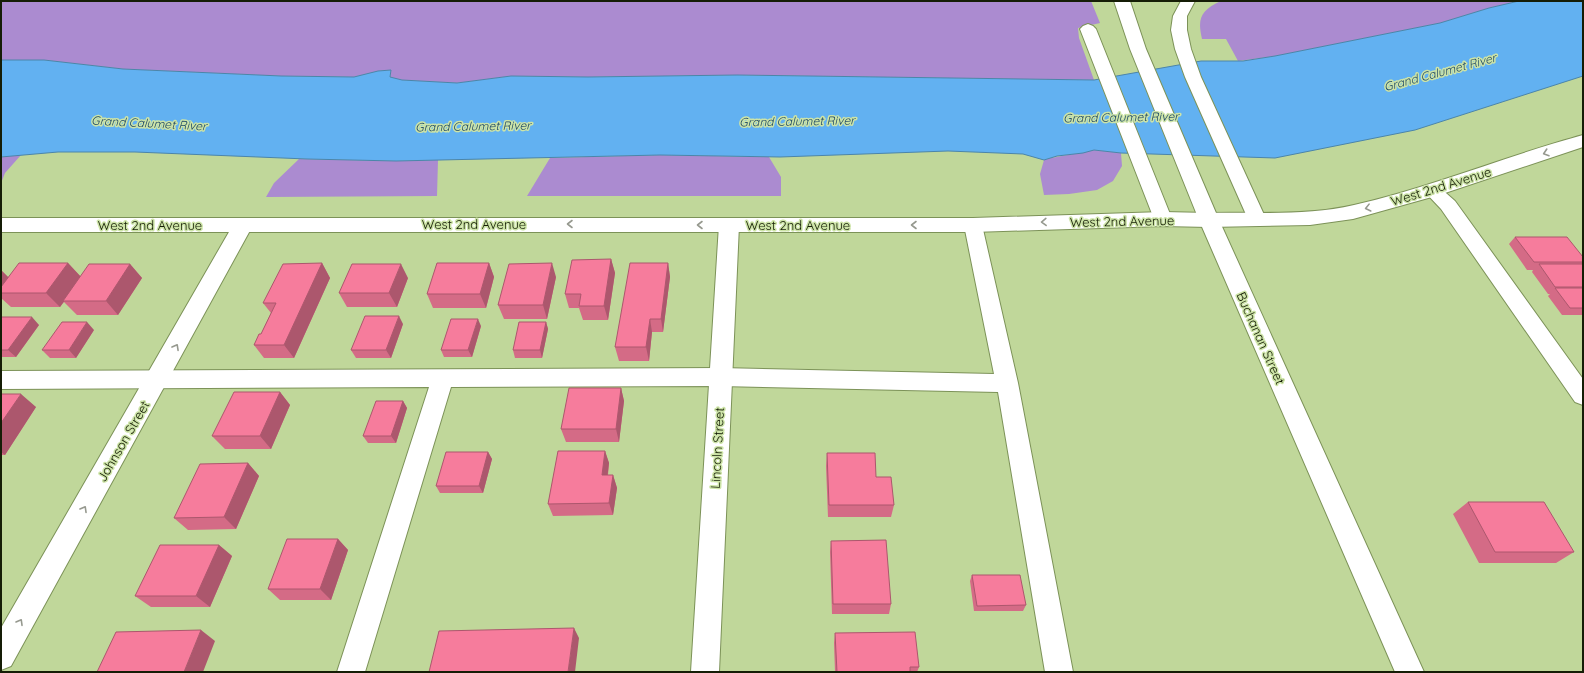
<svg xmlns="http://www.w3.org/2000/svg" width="1584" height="673" font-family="Quicksand,sans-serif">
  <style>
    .green { fill: #ab8bd0 }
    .water { fill: #62b1f1; stroke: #4b85aa }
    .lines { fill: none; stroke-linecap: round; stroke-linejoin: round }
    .service-casing { stroke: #7c9258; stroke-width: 2 }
    .minor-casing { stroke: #7c9258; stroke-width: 2 }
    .tertiary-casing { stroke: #7c9258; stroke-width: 2 }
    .primary-casing { stroke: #7c9258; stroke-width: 2 }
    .service { fill: #fff; fill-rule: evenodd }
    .minor { fill: #fff; fill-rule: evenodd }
    .tertiary { fill: #fff; fill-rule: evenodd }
    .primary { fill: #fff; fill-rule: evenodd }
    .wall { fill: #d46b86 }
    .shaded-wall { fill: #ac576d }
    .building { fill: #f67c9c; stroke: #ac576d }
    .oneway { stroke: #96998f }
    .labels { text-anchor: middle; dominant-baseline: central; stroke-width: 3; stroke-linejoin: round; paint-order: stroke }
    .far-water-label { font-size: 12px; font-style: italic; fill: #1a4465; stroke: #cde4a7 }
    .street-label { font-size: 13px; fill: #151d06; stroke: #cde4a7 }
  </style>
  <rect width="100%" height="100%" fill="#c0d79a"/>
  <!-- green -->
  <path class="green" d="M1,1H1091L1100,23L1078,28L1079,38L1094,80L737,75L588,77L511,76L457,83L402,80L390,77L391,70L378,71L354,77L281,76L123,69L44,60H1Z
    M1221,1H1519L1489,8L1440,23L1275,56L1238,61L1226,39H1202C1197,18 1201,10 1221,1Z
    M1094,150L1121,153L1122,166L1113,181L1097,190L1069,194L1044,195L1040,174L1044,160C1061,155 1078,154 1094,150Z
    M21,155L5,173L1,183V157Z
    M660,155L769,157L781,177V196H527L550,158Z
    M299,159L396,161L438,160L437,196L266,197L274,183Z"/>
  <!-- water -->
  <path class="water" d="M1519,1H1583V76L1415,130L1275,158L1121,153L1094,150L1083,153L1057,156L1044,160L1023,154L948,151L780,157L660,155L396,161L307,159L135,152H58L1,157V60H44L123,69L281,76L354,77L378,71L391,70L390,77L402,80L457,83L511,76L588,77L737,75L1094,80L1201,61H1243L1275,56L1440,23L1489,8Z"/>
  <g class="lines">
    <defs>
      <path id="service" d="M1181,1H1195L1187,16V30L1191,49L1201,77L1266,219L1264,224L1257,225L1250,224L1248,219L1185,77L1175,49L1171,30L1173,16Z
        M1088,24L1093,26L1096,29L1172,219L1170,224L1163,225L1156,224L1154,219L1080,29L1083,26Z
        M1432,184L1438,186L1455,201L1583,379V405L1575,402L1441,209L1423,190L1426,186Z
        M973,218L980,220L982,225L1018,383L1073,672H1045L998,392L720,386L451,387L365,672H337L429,387L1,389V371L720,368L994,374L964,225L966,220Z"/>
      <path id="minor" d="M1583,135V147L1439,195L1353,219L1310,225L1209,227L1202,225L1199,220L1202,215L1209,213C1257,212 1307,216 1354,205C1432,187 1506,156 1583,135Z
        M243,218L250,220L253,225L11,666L1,670V628L233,225L236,220Z
        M729,218L736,220L739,225L719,672H691L719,225L722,220Z"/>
      <path id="tertiary" d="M1163,212L1209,213L1216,215L1219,220L1216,225L1209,227L1163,226L973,232H1V218H973Z"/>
      <path id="primary" d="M1114,1H1130L1146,49L1219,220L1424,672H1395L1199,220L1130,49Z"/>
    </defs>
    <!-- service casing -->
    <use href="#service" class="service-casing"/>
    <!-- minor casing -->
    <use href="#minor" class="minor-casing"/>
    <!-- tertiary casing -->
    <use href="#tertiary" class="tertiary-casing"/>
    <!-- primary casing -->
    <use href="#primary" class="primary-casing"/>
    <!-- service -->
    <use href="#service" class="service"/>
    <!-- minor -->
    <use href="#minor" class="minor"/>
    <!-- tertiary -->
    <use href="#tertiary" class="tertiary"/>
    <!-- primary -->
    <use href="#primary" class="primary"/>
  </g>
  <!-- wall -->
  <path class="wall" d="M1515,237L1583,257V315H1562L1548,296L1550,294H1548L1532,272L1533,270H1527L1509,244Z
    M611,259L615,273L608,320H583L579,308H569L565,294Z
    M68,263L81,277L130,264L142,278L118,315H77L64,302L60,307H11L1,298V270L8,277Z
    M322,263L330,278L294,358H264L254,345L261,334L271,313L263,303Z
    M489,263L494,277L486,308H433L427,294Z
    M668,263L670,277L663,332H652L649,361H619L615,347Z
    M556,277L547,319H504L498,305Z
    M408,278L397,307H347L339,293Z
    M1,317L39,325L16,357H1Z
    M546,322L548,329L542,358H515L513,350Z
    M403,324L391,358H356L351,350Z
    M481,326L472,357H444L441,350Z
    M94,330L76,358H50L42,350Z
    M621,388L624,401L619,442H566L561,429Z
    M280,392L290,405L271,449H225L212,436Z
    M1,394L36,407L5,455H1Z
    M403,401L407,408L396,443H368L363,436Z
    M605,451L609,463L608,475H613L617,488L613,515L553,516L548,504Z
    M488,452L492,459L483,493H440L436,486Z
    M827,453L876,477L894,505L891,517H828L826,466Z
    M248,463L259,476L236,529L188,530L174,518Z
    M1468,502L1574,552L1556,563H1479L1453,514Z
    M338,539L348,550L331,600H280L268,589Z
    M831,541L891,604L889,614H832L830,552Z
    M219,545L232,556L210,607H151L135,596Z
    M972,575L1026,605L1023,611H974L970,581Z
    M835,633L919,667L917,672H835L834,643Z"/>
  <!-- shaded-wall -->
  <path class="shaded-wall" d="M611,259L615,273L608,320L604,306Z
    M68,263L81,277L60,307L46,293Z
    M322,263L330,278L294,358L284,345Z
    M489,263L494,277L486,308L480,294Z
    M552,263L556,277L547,319L543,305Z
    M668,263L670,277L663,332L661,319Z
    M130,264L142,278L118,315L106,301Z
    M401,264L408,278L397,307L389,293Z
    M1,270L9,278L1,289Z
    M399,316L403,324L391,358L386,350Z
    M32,317L39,325L16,357L8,350Z
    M478,319L481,326L472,357L468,350Z
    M650,319L652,332L649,361L646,347Z
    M87,322L94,330L76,358L69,350Z
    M546,322L548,329L542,358L540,350Z
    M621,388L624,401L619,442L616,429Z
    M280,392L290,405L271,449L260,436Z
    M21,394L36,407L5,455L1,452V423Z
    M403,401L407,408L396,443L391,436Z
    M605,451L609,463L606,488L602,475Z
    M488,452L492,459L483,493L479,486Z
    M248,463L259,476L236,529L224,517Z
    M613,475L617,488L613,515L609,503Z
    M338,539L348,550L331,600L320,589Z
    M219,545L232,556L210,607L196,596Z
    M574,628L579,638L575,672H568Z
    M201,630L215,641L203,672H184Z"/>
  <!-- building -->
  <path class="building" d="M1515,237H1567L1583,257V262H1534Z
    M611,259L604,306H579L581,294H565L572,260Z
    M19,263H68L46,293H1V287Z
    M322,263L284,345H254L259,334H261L276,303H263L283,264Z
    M437,263H489L480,294H427Z
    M552,263L543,305H498L509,264Z
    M630,263H668L661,319H650L646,347H615Z
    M89,264H130L106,301H63Z
    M352,264H401L389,293H339Z
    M1539,264H1582L1583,265V287H1555Z
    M1555,288H1583V308H1570Z
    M365,316H399L386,350H351Z
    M1,317H32L8,350H1Z
    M451,319H478L468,350H441Z
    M62,322H87L69,350H42Z
    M519,322H546L540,350H513Z
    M569,388H621L616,429H561Z
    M234,392H280L260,436H212Z
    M1,394H21L1,423Z
    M376,401H403L391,436H363Z
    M558,451H605L602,475H613L609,503L548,504Z
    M446,452H488L479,486H436Z
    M827,453H875L876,477H891L894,505H829Z
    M248,463L224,517L174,518L200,464Z
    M1468,502H1544L1574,552H1495Z
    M287,539H338L320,589H268Z
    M886,540L891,604H833L831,541Z
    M160,545H219L196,596H135Z
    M972,575H1020L1026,605L977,606Z
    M574,628L568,672H429L439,631Z
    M201,630L184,672H97L116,632Z
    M915,632L919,667H910V672H837L835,633Z"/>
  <!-- one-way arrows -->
  <defs><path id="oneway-chevron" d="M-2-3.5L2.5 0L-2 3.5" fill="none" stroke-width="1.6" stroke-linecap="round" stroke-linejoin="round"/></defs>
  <g class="oneway">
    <use href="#oneway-chevron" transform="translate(1546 153) rotate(162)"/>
    <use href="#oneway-chevron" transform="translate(1368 208) rotate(166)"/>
    <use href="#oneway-chevron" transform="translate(1044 222) rotate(178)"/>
    <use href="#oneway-chevron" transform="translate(570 224) rotate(-180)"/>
    <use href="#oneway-chevron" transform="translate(700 225) rotate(-180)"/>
    <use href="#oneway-chevron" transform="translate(914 225) rotate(180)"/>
    <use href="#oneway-chevron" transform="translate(176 347) rotate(-61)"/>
    <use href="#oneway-chevron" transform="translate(84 509) rotate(-60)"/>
    <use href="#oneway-chevron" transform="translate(20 622) rotate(-60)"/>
  </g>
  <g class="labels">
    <!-- far-water labels -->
    <g class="far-water-label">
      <text transform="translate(1440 72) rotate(-15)">Grand Calumet River</text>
      <text transform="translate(1121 117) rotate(-1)">Grand Calumet River</text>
      <text transform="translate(797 121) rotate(-1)">Grand Calumet River</text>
      <text transform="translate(149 123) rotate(3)">Grand Calumet River</text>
      <text transform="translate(473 126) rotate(-1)">Grand Calumet River</text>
    </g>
    <!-- street labels -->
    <g class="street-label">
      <text transform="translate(1441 186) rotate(-17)">West 2nd Avenue</text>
      <text transform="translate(1122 221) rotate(-1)">West 2nd Avenue</text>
      <text x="474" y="224">West 2nd Avenue</text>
      <text x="150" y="225">West 2nd Avenue</text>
      <text x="798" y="225">West 2nd Avenue</text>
      <text transform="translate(1261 338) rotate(66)">Buchanan Street</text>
      <text transform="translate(123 441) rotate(-60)">Johnson Street</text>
      <text transform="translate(717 448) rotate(-87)">Lincoln Street</text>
    </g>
  </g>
  <!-- border -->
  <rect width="1584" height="673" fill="none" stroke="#151d06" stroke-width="4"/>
</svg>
